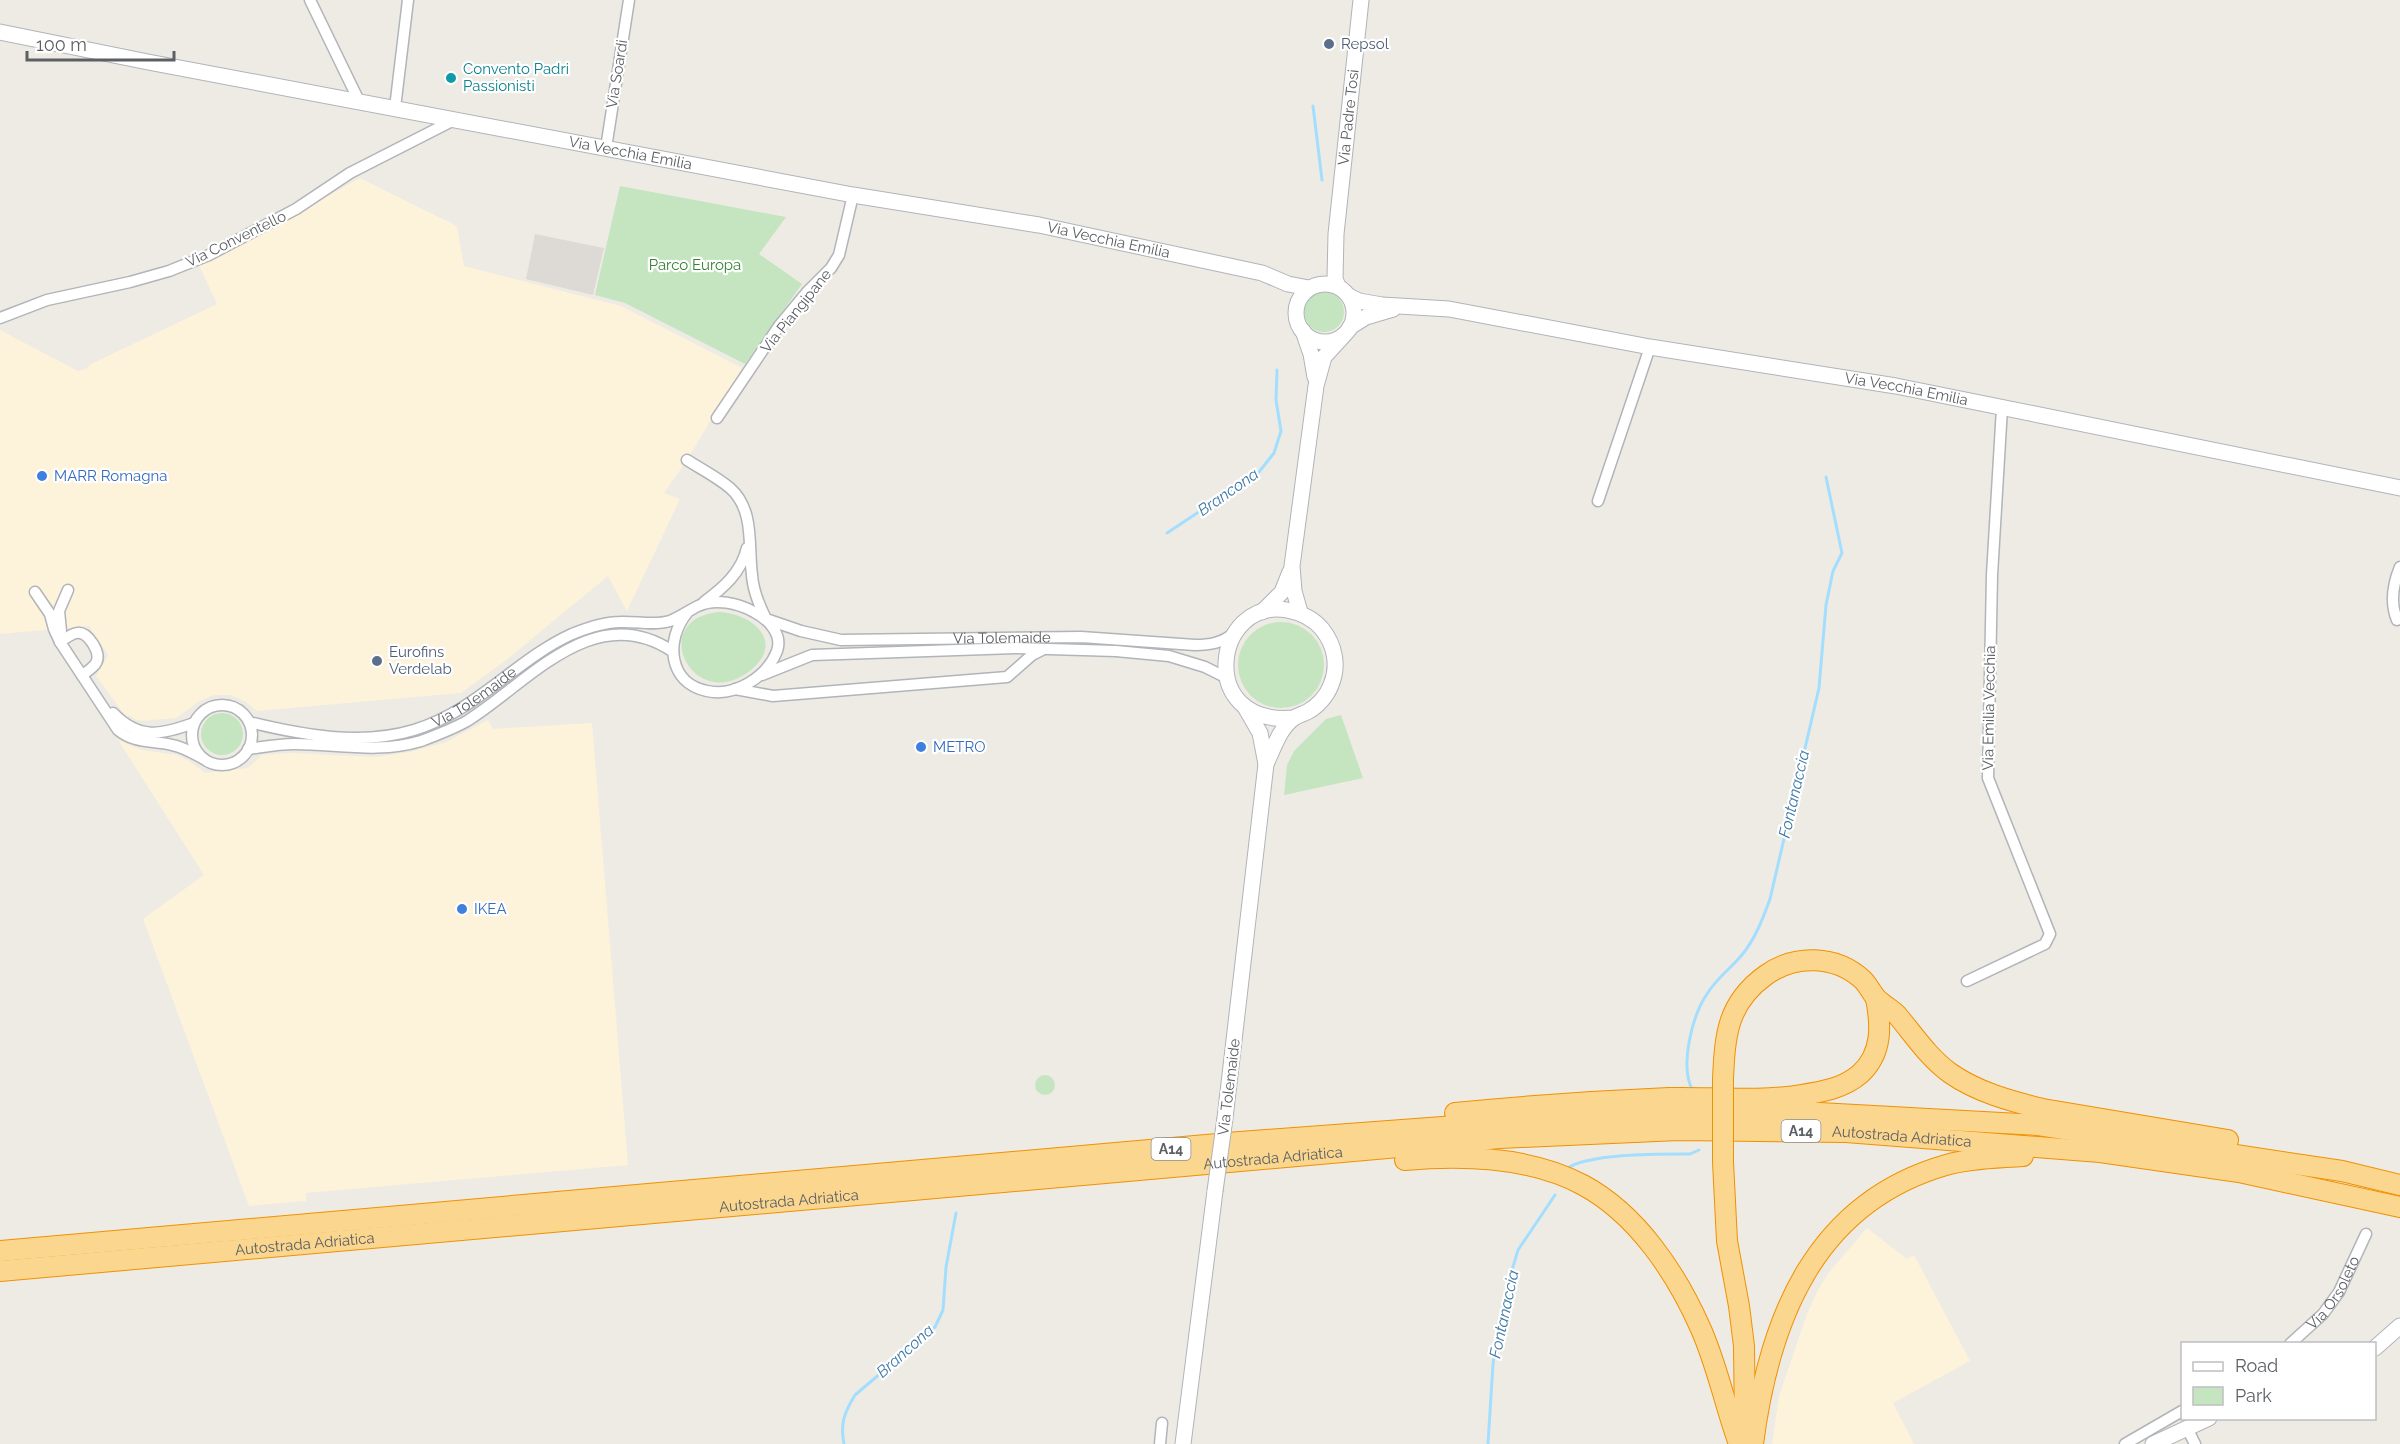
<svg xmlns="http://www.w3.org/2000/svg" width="2400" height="1444" font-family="Raleway,sans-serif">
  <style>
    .commercial { fill: #fdf2da }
    .industrial { fill: #dddad6 }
    .green { fill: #c4e5c0 }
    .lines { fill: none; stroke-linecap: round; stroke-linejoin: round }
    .stream { stroke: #a4defe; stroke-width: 3 }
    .street-casing { stroke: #b1b5b9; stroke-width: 13 }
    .secondary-casing { stroke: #b0b4b9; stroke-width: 17 }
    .highway-casing { stroke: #ef9103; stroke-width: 22 }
    .street { stroke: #fff; stroke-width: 10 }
    .secondary { stroke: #fff; stroke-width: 15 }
    .highway { stroke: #fbd68e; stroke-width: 20 }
    .secondary-bridge-casing { stroke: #b0b4b9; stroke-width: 17; stroke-linecap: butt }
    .highway-bridge-casing { stroke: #ef9103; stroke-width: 22; stroke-linecap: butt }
    .secondary-bridge { stroke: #fff; stroke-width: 15 }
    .highway-bridge { stroke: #fbd68e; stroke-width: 20 }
    .service-dot { fill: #5c6f8a; stroke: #fff; stroke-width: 2 }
    .culture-dot { fill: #0f9aa8; stroke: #fff; stroke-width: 2 }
    .shop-dot { fill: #3f7fe0; stroke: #fff; stroke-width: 2 }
    .labels { text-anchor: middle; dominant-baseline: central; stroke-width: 4.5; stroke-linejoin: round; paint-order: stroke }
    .shield { fill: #fff; stroke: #8d9092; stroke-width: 1.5 }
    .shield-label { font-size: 14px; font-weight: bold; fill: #5c6064 }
    .service-label { font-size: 15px; fill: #4e5e75; stroke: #fff; text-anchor: start }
    .culture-label { font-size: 15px; fill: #0d838f; stroke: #fff; text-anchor: start }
    .street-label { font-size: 15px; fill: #5c6064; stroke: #fff }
    .park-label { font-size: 15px; fill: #388235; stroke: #fff }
    .shop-label { font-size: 15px; fill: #366cbe; stroke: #fff; text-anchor: start }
    .water-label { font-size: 16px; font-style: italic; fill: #3e7aa7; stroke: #fff }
  </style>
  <rect width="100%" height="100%" fill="#eeebe4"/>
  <!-- commercial -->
  <path class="commercial" d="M360,178L457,226L464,266L621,306L742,368L687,460L664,493L680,499L627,611L608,576L505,661L461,693L257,711L246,702L231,695H214L198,702L176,718L142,721L134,719L129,715L127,718L96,676L108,655L89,626L0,634V330L78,371L88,368L89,365L217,304L199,265L237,247Z
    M488,720L493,729L592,723L628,1165L306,1193V1201L249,1206L143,919L204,875L118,740L142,750L177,755L189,761L205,773L248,768L262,755L291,753L376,757L410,752L446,742Z
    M1867,1228L1907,1259L1914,1255L1970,1361L1893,1403L1914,1444H1772L1779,1396L1807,1314L1818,1290L1830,1271Z"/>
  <!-- industrial -->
  <path class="industrial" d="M535,234L604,248L593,295L526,279Z"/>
  <!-- green -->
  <path class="green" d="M620,186L786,217L759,254L802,284L745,364L625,303L595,295Z
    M1304 312a20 20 0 1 1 40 0a20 20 0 1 1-40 0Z
    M719,612C755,614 787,644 747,673C691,712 647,619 719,612Z
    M1238 665a43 43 0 1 1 86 0a43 43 0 1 1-86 0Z
    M201 734a21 21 0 1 1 42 0a21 21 0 1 1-42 0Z
    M1341,715L1363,778L1284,795L1287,765L1294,751L1326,719Z
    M1035 1085a10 10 0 1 1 20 0a10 10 0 1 1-20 0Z"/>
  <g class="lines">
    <!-- stream -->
    <path class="stream" d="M1313,106L1322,180
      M1167,533L1259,472L1274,453L1281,431L1276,400L1277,370
      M1693,1091C1679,1067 1692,1016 1707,994C1716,979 1730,969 1741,956C1755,940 1763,918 1770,899L1819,688L1826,605L1833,571L1842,553L1826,477
      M1566,1169C1589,1153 1661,1154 1690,1154L1699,1150
      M844,1444C840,1424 844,1413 855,1395L935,1327L943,1310L946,1267L956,1213
      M1488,1444L1493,1364L1498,1330L1510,1277L1518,1250L1555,1195"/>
    <defs>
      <g id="street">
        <path d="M310,0L359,101"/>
        <path d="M395,108L408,0"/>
        <path d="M606,148L629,0"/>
        <path d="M0,318L47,300L130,282L169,271L209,255L296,209L350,173L456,119"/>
        <path d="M717,418L779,326L808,291L831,268L839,255L853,195"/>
        <path id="s1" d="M687,460C701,469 717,477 730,488C755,510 748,546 752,575C753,591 759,605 766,619L801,631L841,640L1081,637L1195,645C1210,645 1222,643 1234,633"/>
        <path d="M1598,501L1650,347"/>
        <path d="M2400,567C2393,584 2390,603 2397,620L2400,617"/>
        <path d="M35,592L50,614L54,629L60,642L118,730C135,744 152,740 172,745C183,747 193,753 202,758"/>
        <path d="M704,602C723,588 741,573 747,548"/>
        <path d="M61,631L59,611L68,590"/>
        <path d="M60,642C74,632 82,627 93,644C103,660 96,666 82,675"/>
        <path d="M762,675L812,655L1015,648L1116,651L1169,656L1205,667L1227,678"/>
        <path d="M735,689L773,696L1007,677L1032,655L1042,650"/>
        <circle cx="222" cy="735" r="30"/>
        <path d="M113,713C139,740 161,735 194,723"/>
        <path id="s2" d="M249,722C302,735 361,746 414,730C477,711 515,660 572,634C587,628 604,622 620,622C637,621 653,626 670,621C680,617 688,611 698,606C715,598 738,603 754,612C768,619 783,634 777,651C767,677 735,697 707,691C668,683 665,640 687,613"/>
        <path d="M248,749C263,747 279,744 294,744C337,744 378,754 421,741C437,735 453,729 467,721C528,683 594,599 672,651"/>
        <path d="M1967,981L2045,944L2050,934L1988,778L1992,575L2002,408"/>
        <path id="s3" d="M2290,1344L2323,1314L2339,1292L2366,1234"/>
        <path d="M2187,1428L2195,1444"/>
        <path d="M1160,1444L1162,1423"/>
        <path d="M2125,1444L2182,1411"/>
      </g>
      <g id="secondary">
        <path id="s4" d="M0,32L148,62L853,195L1039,225L1262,273L1288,284L1309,288"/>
        <circle cx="1325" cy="313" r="29"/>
        <path id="s5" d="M1338,286L1335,279L1336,234L1361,0"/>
        <path id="s6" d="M1349,296L1359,301L1382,305L1449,309L1650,347L1896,386L2400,488"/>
        <path d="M1350,327L1366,317L1393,309"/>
        <path d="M1303,331L1311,354L1315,377"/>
        <path d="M1262,612L1282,592L1290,572"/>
        <path d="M1300,612L1294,591L1292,566L1316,386L1324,357L1344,335"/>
        <path d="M1266,764C1273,750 1280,727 1294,718C1298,715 1303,714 1307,712C1317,707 1327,696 1331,685C1339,666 1335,645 1322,629C1313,618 1302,613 1287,610C1214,597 1195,727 1294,718"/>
        <path d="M1225,1118L1266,764L1260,733L1245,707"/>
        <path d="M2375,1348L2400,1326"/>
        <path d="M1183,1444L1215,1191"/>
        <path d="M2153,1444L2209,1418"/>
      </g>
      <g id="highway">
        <path d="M1723,1079C1725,1035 1727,1003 1766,975C1795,954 1836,955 1863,980C1868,985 1871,992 1876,998C1883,1005 1891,1009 1897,1015C1914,1035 1928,1057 1950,1073C1977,1092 2010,1101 2043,1109L2228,1140"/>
        <path d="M1455,1113C1526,1106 1597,1101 1669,1098C1712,1097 1758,1102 1801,1095C1822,1092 1844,1088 1860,1074C1883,1053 1881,1025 1876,998"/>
        <path d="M1405,1160C1462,1155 1531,1157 1583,1185C1637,1214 1676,1273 1700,1327C1717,1364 1725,1406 1739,1444"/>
        <path d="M1723,1162L1727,1241L1739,1306L1744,1346L1745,1429"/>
        <path d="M0,1251L1240,1142L1618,1114L1819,1113L2038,1125L2342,1171L2400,1185"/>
        <path id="s7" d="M0,1271L1500,1138L1679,1130L1846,1132L2100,1152L2239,1172L2400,1207"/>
        <path d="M1753,1444C1769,1320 1814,1203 1946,1165C1971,1158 1997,1158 2023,1156"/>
      </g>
    </defs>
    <!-- street casing -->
    <use href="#street" class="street-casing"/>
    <!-- secondary casing -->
    <use href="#secondary" class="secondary-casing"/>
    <!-- highway casing -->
    <use href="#highway" class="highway-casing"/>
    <!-- street -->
    <use href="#street" class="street"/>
    <!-- secondary -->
    <use href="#secondary" class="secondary"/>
    <!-- highway -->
    <use href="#highway" class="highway"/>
    <defs>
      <path id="secondary-bridge" d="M1215,1191L1225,1118"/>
      <path id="highway-bridge" d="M1723,1162V1079"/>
    </defs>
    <!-- secondary-bridge casing -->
    <use href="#secondary-bridge" class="secondary-bridge-casing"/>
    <!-- highway-bridge casing -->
    <use href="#highway-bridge" class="highway-bridge-casing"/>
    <!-- secondary-bridge -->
    <use href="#secondary-bridge" class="secondary-bridge"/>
    <!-- highway-bridge -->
    <use href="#highway-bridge" class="highway-bridge"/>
  </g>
  <!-- markers -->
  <g class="service-dot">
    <circle cx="1329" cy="44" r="6"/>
    <circle cx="377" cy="661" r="6"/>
  </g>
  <circle class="culture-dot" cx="451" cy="78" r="6"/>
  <g class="shop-dot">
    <circle cx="42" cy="476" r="6"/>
    <circle cx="921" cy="747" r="6"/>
    <circle cx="462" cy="909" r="6"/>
  </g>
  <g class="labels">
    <!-- shield labels -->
    <g class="shield">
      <rect x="1781.5" y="1120" width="39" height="22" rx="4.5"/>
      <rect x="1151.5" y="1138" width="39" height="22" rx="4.5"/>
    </g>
    <g class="shield-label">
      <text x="1801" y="1131">A14</text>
      <text x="1171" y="1149">A14</text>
    </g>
    <!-- service labels -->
    <g class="service-label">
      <text x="1341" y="44">Repsol</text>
      <text x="389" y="652">Eurofins<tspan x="389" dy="17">Verdelab</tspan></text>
    </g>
    <!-- culture labels -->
    <g class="culture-label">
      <text x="463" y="69">Convento Padri<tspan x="463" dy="17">Passionisti</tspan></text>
    </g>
    <!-- street labels -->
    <g class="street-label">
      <text transform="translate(617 74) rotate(-81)">Via Soardi</text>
      <text stroke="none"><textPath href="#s5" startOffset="170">Via Padre Tosi</textPath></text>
      <text stroke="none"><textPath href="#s4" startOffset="642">Via Vecchia Emilia</textPath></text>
      <text transform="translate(236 239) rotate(-26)">Via Conventello</text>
      <text stroke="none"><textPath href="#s4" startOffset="1128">Via Vecchia Emilia</textPath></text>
      <text transform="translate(796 311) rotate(-51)">Via Piangipane</text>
      <text stroke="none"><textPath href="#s6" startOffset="566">Via Vecchia Emilia</textPath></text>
      <text stroke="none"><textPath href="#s1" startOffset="429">Via Tolemaide</textPath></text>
      <text stroke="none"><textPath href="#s2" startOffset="236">Via Tolemaide</textPath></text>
      <text transform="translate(1989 708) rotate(-89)">Via Emilia Vecchia</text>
      <text transform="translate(1229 1087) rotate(-83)">Via Tolemaide</text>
      <text stroke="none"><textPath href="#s7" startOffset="1908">Autostrada Adriatica</textPath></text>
      <text stroke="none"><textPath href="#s7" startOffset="1278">Autostrada Adriatica</textPath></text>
      <text stroke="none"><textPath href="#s7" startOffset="792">Autostrada Adriatica</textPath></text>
      <text stroke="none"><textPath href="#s7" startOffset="306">Autostrada Adriatica</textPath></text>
      <text stroke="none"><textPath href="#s3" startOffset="68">Via Orsoleto</textPath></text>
    </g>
    <!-- park labels -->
    <g class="park-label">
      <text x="695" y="265">Parco Europa</text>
    </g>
    <!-- shop labels -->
    <g class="shop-label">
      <text x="54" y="476">MARR Romagna</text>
      <text x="933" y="747">METRO</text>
      <text x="474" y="909">IKEA</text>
    </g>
    <!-- water labels -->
    <g class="water-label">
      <text transform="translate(1228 492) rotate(-35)">Brancona</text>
      <text transform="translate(1794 794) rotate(-77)">Fontanaccia</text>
      <text transform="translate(1504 1314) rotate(-78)">Fontanaccia</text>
      <text transform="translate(905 1351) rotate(-42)">Brancona</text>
    </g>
  </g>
  <!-- legend -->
  <rect x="2181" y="1342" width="195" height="78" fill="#ffffff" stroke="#bebfc1" stroke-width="1.5"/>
  <rect x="2193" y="1362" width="30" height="9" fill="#ffffff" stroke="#bebfc1" stroke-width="1.5"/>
  <text x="2235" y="1372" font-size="18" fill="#5c6064">Road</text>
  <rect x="2193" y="1387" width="30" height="18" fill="#c4e5c0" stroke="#bebfc1" stroke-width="1.5"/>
  <text x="2235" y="1402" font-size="18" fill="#5c6064">Park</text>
  <!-- scale -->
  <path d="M27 51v9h147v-9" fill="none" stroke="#5c6064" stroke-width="3"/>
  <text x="36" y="51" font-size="18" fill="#5c6064" stroke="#ffffff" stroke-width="4.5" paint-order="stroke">100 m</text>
</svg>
